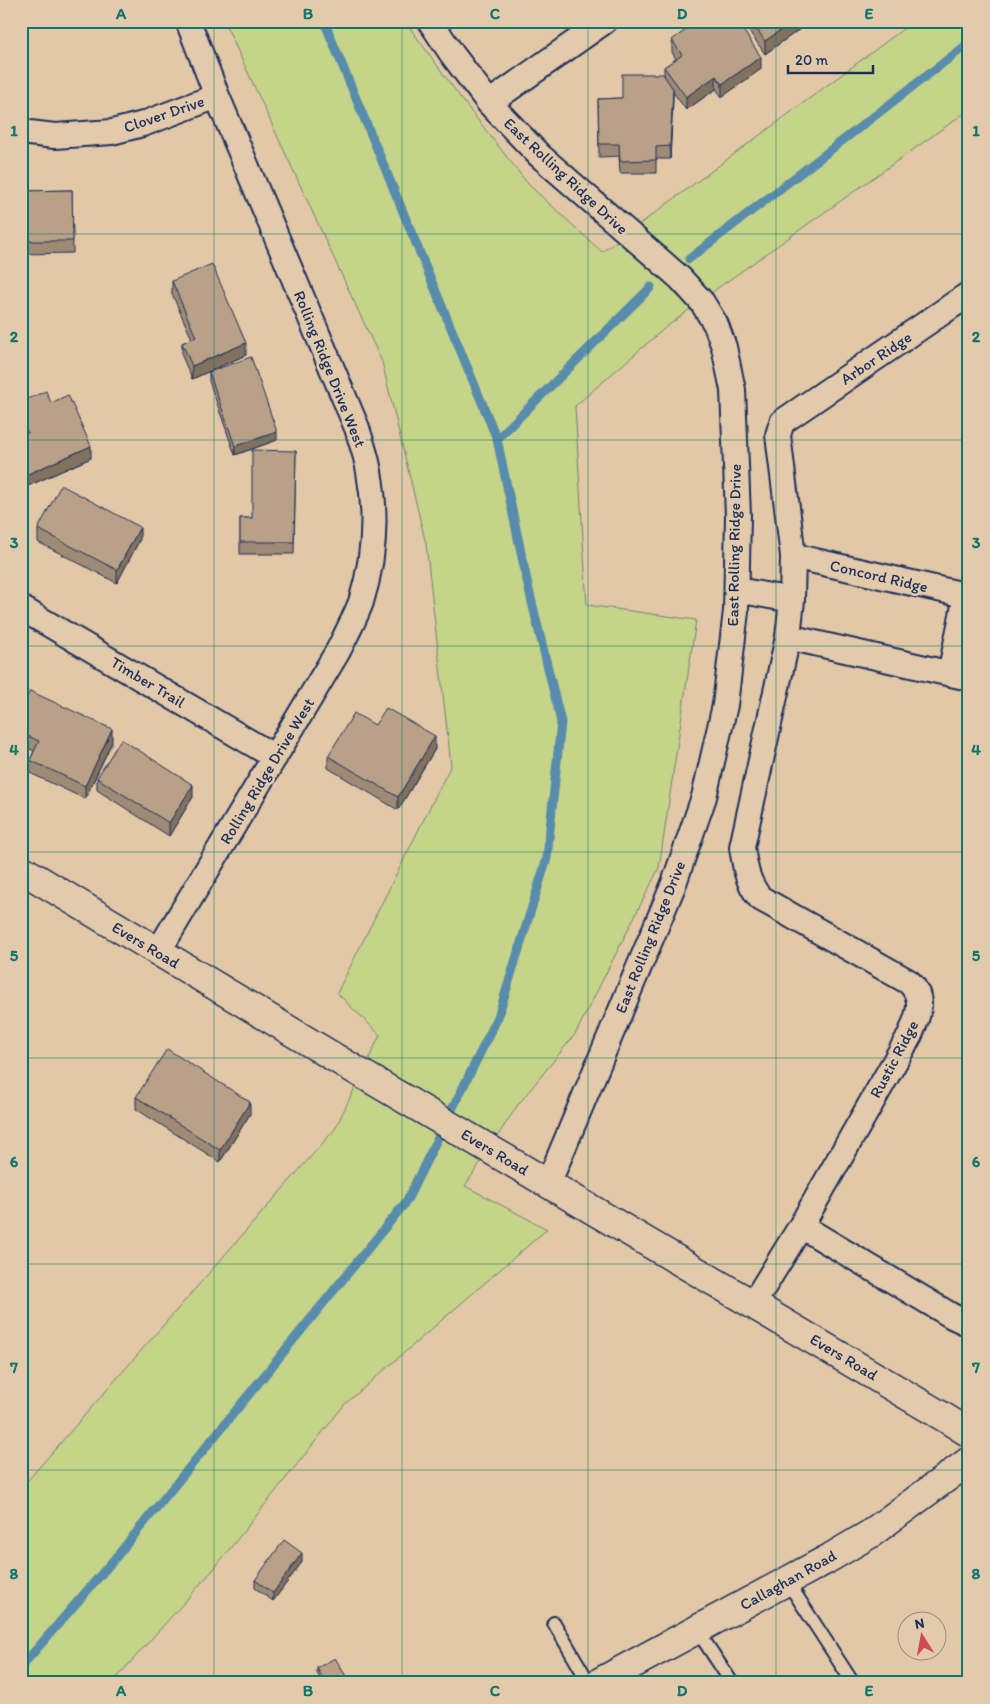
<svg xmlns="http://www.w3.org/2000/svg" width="990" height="1704" font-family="Itim,sans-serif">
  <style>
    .grass { fill: #c5d488; stroke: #708273 }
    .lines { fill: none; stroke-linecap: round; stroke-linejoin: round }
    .stream { stroke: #588cac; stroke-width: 9 }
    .lane-casing { stroke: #1b2f5e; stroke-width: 16 }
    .street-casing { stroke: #1b2f5e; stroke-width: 28 }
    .secondary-casing { stroke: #1b2f5e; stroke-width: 31 }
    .lane { stroke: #e3caab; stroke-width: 12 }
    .street { stroke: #e3caab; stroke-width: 24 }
    .secondary { stroke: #e3caab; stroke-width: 28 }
    .wall { fill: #9e8a74; stroke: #1b2f5e }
    .shaded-wall { fill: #81715e; stroke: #1b2f5e }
    .building { fill: #b8a187; stroke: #1b2f5e }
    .grid { fill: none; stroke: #0f766e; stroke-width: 1; stroke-opacity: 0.55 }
    .labels { text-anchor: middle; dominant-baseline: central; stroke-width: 5; stroke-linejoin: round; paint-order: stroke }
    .street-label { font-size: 16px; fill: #1b2f5e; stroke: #e3caab }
    .neatline { fill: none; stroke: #0f766e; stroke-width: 2 }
    .grid-label { font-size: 16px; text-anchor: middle; font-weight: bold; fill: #0f766e }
  </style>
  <rect width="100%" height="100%" fill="#e2c8a6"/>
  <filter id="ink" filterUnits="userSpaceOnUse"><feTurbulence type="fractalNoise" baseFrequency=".02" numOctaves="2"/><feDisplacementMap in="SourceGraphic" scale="10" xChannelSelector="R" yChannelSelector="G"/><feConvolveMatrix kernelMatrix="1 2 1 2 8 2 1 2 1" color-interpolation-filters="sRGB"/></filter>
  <g filter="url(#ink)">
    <!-- grass -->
    <path class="grass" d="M224,21H405L463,101L528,184L602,252L914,21H969V110L722,285L665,328L575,406L587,605L696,620L659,868L576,1033L517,1106L465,1186L547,1229L345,1404L213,1570L112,1683H21V1488L335,1129L380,1035L337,993L451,765L426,544L382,362Z"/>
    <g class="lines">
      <!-- stream -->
      <path class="stream" d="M689,259L969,43
        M497,439L651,287
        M21,1667L117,1556L406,1202L498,1017L547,858L561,722L529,590L497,439L324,21"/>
      <defs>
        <path id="lane" d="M787,1581L853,1683
          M554,1623L589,1683
          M697,1630L732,1683"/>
        <path id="street" d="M430,21L452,54L489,103L539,155L680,278L702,302L716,325L724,347L733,390L738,516L736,611L725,705L704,797L673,886L548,1184
          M489,103L605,21
          M21,132L55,136L112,132L143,124L217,96
          M793,556L969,596
          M737,590L792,600
          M21,608L275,757
          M788,637L969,678
          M950,674L966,596
          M158,952L338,651C346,635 355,618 361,602C374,560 377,515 369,472C367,457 361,442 357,428L217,96L188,21
          M801,1226L952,1316L969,1324
          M753,1304L801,1226L910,1035C918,1016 926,999 909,982L760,898C747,882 745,867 742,847L788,637L792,600L793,556L778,435L782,422L969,294"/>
        <path id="secondary" d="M21,869L352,1068L947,1419L969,1433
          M598,1683L826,1560L870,1534L969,1461"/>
      </defs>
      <!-- lane casing -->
      <use href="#lane" class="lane-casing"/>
      <!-- street casing -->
      <use href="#street" class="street-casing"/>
      <!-- secondary casing -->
      <use href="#secondary" class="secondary-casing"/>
      <!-- lane -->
      <use href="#lane" class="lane"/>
      <!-- street -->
      <use href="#street" class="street"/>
      <!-- secondary -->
      <use href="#secondary" class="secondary"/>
    </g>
    <!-- wall -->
    <path class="wall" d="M742,21H811L765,54Z
      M672,40L761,69L722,97L716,89L686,110L673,92L670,159H656V173H620L619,156L599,157L598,99L622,98L664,76V67L676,59L672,52Z
      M72,190L73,253L21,254V191Z
      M172,281L246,355L192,379L182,356V343L192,339L172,294Z
      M209,372L277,440L235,455L209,381Z
      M21,402L51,403L91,458L21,489V436L23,435L21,431Z
      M296,451L294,554H240V518H252Z
      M38,529L140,539L117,583L38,542Z
      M21,708L112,742L85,799L30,773V760L34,751L21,745Z
      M375,725L435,749L398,810L328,768V756Z
      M97,778L193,797L169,836L97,790Z
      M136,1097L250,1114L220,1162L136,1109Z
      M302,1562L273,1601L255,1588V1580Z
      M317,1668L350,1683H323L317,1673Z"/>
    <!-- shaded-wall -->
    <path class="shaded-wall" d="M794,21H811L765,54V41Z
      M761,57V69L722,97V84Z
      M716,76V89L686,110V97Z
      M673,89V101L670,159V146Z
      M246,343V355L192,379V366Z
      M277,432V440L235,455V446Z
      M91,446V458L21,489V477Z
      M140,527V539L117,583V570Z
      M23,681V693L21,695V683Z
      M112,729V742L85,799V786Z
      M435,736V749L398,810V797Z
      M193,785V797L169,836V823Z
      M250,1102V1114L220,1162V1150Z
      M302,1553V1562L273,1601V1593Z"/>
    <!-- building -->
    <path class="building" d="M698,21H737L761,57L722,84L716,76L686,97L664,67L682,55L672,40Z
      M751,21H794L765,41Z
      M622,74H663L673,89L670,146L656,147V160L620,161L619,144H599L598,99L622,98Z
      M72,190L73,241H21V191Z
      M212,264L246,343L192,366L182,343L196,337L172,281Z
      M251,357L277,432L235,446L209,372Z
      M46,391L51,403L68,395L91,446L21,477V436L28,433L21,419V402Z
      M252,450L296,451L294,542H240V518H252Z
      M61,485L140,527L117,570L38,529Z
      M30,691L112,729L85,786L30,760L39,741L21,733V708Z
      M386,708L435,736L398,797L328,756L354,713L375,725Z
      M121,739L193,785L169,823L97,778Z
      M167,1049L250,1102L220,1150L136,1097Z
      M284,1540L302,1553L273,1593L255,1580Z
      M335,1658L350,1683H326L317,1668Z"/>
  </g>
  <!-- grid -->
  <path class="grid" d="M214,21V1683M402,21V1683M588,21V1683M776,21V1683M21,234H969M21,440H969M21,646H969M21,852H969M21,1058H969M21,1264H969M21,1470H969"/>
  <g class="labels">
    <!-- street labels -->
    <g class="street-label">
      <text transform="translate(164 114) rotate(-19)">Clover Drive</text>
      <text transform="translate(566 176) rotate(43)">East Rolling Ridge Drive</text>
      <text transform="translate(876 358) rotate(-34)">Arbor Ridge</text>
      <text transform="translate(330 369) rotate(68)">Rolling Ridge Drive West</text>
      <text transform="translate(734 545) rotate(-89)">East Rolling Ridge Drive</text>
      <text transform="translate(879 576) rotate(13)">Concord Ridge</text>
      <text transform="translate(148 682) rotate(31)">Timber Trail</text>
      <text transform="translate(267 771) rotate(-59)">Rolling Ridge Drive West</text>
      <text transform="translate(650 937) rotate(-68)">East Rolling Ridge Drive</text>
      <text transform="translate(146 945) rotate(31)">Evers Road</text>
      <text transform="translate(894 1059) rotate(-62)">Rustic Ridge</text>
      <text transform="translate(495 1152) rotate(31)">Evers Road</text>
      <text transform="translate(844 1357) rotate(31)">Evers Road</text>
      <text transform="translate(788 1580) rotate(-29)">Callaghan Road</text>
    </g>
  </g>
  <!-- margin -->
  <rect width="990" height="1704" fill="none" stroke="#e3caab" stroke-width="55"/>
  <!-- north arrow -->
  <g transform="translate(922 1636) rotate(349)"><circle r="24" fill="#e3caab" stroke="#938c8c"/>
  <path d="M0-4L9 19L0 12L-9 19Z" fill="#d1495b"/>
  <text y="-8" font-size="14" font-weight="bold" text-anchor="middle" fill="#1b2f5e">N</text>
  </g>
  <!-- scale -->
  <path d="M788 65v8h85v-8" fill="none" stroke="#1b2f5e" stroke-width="2.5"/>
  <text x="795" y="65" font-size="15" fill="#1b2f5e" stroke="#e3caab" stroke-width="4" paint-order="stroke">20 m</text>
  <rect x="28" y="28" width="934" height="1648" class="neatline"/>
  <g class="grid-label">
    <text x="121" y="19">A</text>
    <text x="308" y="19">B</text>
    <text x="495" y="19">C</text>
    <text x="682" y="19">D</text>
    <text x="869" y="19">E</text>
    <text x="14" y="136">1</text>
    <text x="976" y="136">1</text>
    <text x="14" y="342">2</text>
    <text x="976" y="342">2</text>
    <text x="14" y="548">3</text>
    <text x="976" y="548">3</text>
    <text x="14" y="755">4</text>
    <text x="976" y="755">4</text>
    <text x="14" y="961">5</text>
    <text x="976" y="961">5</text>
    <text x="14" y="1167">6</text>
    <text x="976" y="1167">6</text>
    <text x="14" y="1373">7</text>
    <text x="976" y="1373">7</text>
    <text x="14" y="1579">8</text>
    <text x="976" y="1579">8</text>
    <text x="121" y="1696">A</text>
    <text x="308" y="1696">B</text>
    <text x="495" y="1696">C</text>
    <text x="682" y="1696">D</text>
    <text x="869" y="1696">E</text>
  </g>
</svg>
